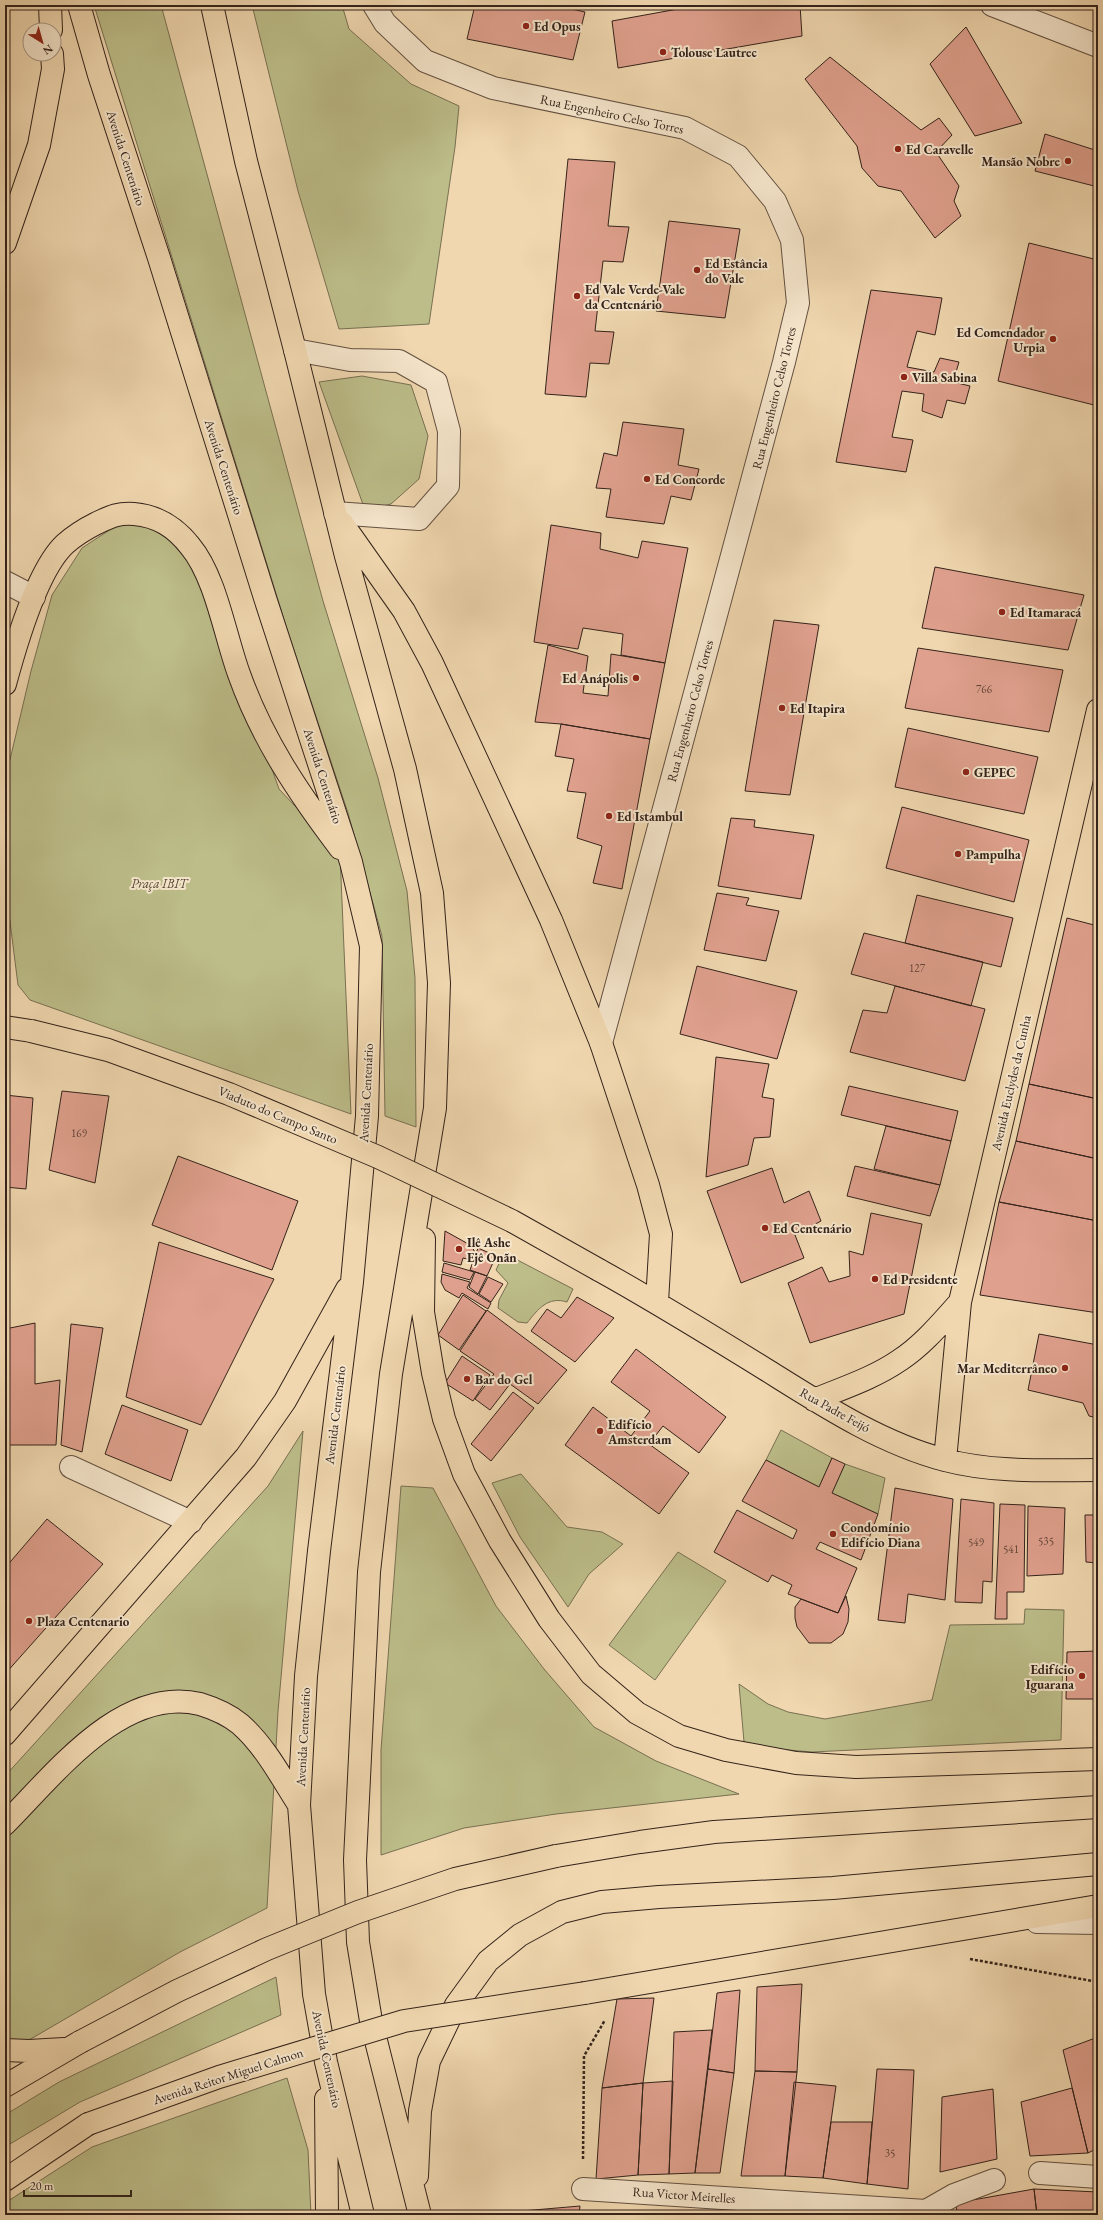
<svg xmlns="http://www.w3.org/2000/svg" width="1103" height="2220" font-family="'EB Garamond',serif">
  <style>
    .green { fill: #bcbd89; stroke: #787052 }
    .building { fill: #dfa08d; stroke: #34231b }
    .lines { fill: none; stroke-linecap: round; stroke-linejoin: round }
    .minor-casing { stroke: #635040; stroke-width: 24 }
    .major-casing { stroke: #34231b; stroke-width: 24 }
    .path { stroke: #34231b; stroke-width: 2.5; stroke-dasharray: 3 2; stroke-linecap: butt }
    .minor { stroke: #f5e5cb; stroke-width: 22 }
    .major { stroke: #f0d7af; stroke-width: 22 }
    .major-bridge-casing { stroke: #34231b; stroke-width: 24; stroke-linecap: butt }
    .major-bridge { stroke: #f0d7af; stroke-width: 22 }
    .poi-dot { fill: #8f2418; stroke: #f5e5cb; stroke-width: 1.5 }
    .labels { text-anchor: middle; dominant-baseline: central; stroke-width: 4; stroke-linejoin: round; paint-order: stroke }
    .number-label { font-size: 11px; fill: #5f4238 }
    .poi-label { font-size: 13px; font-weight: bold; fill: #34231b; stroke: #f5e5cb; text-anchor: start }
    .street-label { font-size: 13px; fill: #34231b; stroke: #f5e5cb }
    .park-label { font-size: 13px; font-style: italic; fill: #564a36; stroke: #f5e5cb }
  </style>
  <rect width="100%" height="100%" fill="#f0d7af"/>
  <filter id="stains"><feTurbulence type="fractalNoise" baseFrequency=".005" numOctaves="4"/><feColorMatrix values="0 0 0 0 .2 0 0 0 0 .09 0 0 0 0 .02 0 0 0 .5 -.17"/></filter>
  <radialGradient id="worn" r=".72"><stop offset=".6" stop-color="#630" stop-opacity="0"/><stop offset="1" stop-color="#630" stop-opacity=".3"/></radialGradient>
  <!-- green -->
  <path class="green" d="M94,5H161L323,601L378,778L407,891L415,978L416,1127L385,1116L382,936L348,813L287,629Z
    M252,5H342L349,29L411,84L459,106L455,147L429,324L339,329L298,191Z
    M362,376L411,385L428,436L419,479L391,504L365,510L319,382Z
    M134,514L197,557L279,789L340,854L351,1114L30,1000L18,985L5,882V813L8,768L31,671L52,595L82,548Z
    M504,1253L573,1289L567,1302C548,1296 538,1309 527,1323L518,1322L498,1308L499,1300L508,1283L496,1270Z
    M781,1430L832,1458L819,1487L766,1460Z
    M303,1431L278,1711L267,1908L180,1952L5,2054V1776L268,1486Z
    M845,1464L885,1478L878,1514L832,1493Z
    M521,1474L567,1527L602,1532L623,1544L589,1574L568,1607L520,1537L492,1483Z
    M401,1486L433,1488L496,1606L544,1669L594,1727L656,1761L739,1794L556,1814L464,1828L381,1855V1750Z
    M678,1552L726,1581L655,1680L609,1645Z
    M1025,1609L1064,1610L1061,1740L812,1752L776,1749L744,1742L739,1684L768,1704L788,1712L825,1719L932,1700L950,1625L1024,1624Z
    M276,1977L281,2015L80,2102L5,2147V2115L59,2082Z
    M287,2078L308,2150L311,2215H5V2203L92,2147Z"/>
  <!-- building -->
  <path class="building" d="M475,5H554L585,12L573,60L467,39Z
    M700,5H800L802,36L618,68L612,21Z
    M966,27L1022,123L975,136L930,64Z
    M830,57L921,130L939,118L952,135L936,152L959,186L954,201L961,216L935,238L901,191L878,186L862,168L857,146L805,79Z
    M1045,134L1098,151V187L1035,171Z
    M568,159L615,162L608,226L629,227L623,262L603,261L595,331L614,332L609,364L590,363L586,397L545,394Z
    M669,221L740,229L725,318L656,311Z
    M1029,243L1098,260V406L998,381Z
    M871,290L942,298L935,335L917,331L907,367L934,372L940,358L959,362L953,382L970,386L965,404L947,400L942,418L922,411L924,394L902,391L892,437L913,440L906,472L836,462Z
    M623,422L684,429L678,465L699,469L691,500L671,496L664,524L606,517L611,489L596,488L604,453L617,456Z
    M551,525L601,533L600,549L638,558L642,541L688,548L665,663L621,655L623,634L583,628L578,649L534,642Z
    M935,567L1084,595L1068,650L922,628Z
    M774,620L819,625L790,795L745,791Z
    M548,645L588,656L583,693L608,696L611,654L665,663L650,739L561,724L535,722Z
    M918,648L1063,670L1049,732L905,708Z
    M561,724L650,739L622,889L593,883L602,846L577,838L586,793L567,791L574,759L555,756Z
    M908,728L1038,757L1024,814L895,787Z
    M902,807L1029,840L1014,902L886,868Z
    M731,818L755,820L754,827L814,835L801,899L718,886Z
    M717,893L749,898L746,905L779,911L766,961L704,950Z
    M917,895L1013,918L1001,967L905,943Z
    M1067,918L1098,926V1099L1029,1084Z
    M864,933L983,962L971,1006L851,974Z
    M697,966L797,991L777,1059L680,1034Z
    M895,986L985,1009L965,1081L850,1052L863,1010L887,1013Z
    M716,1057L769,1064L762,1097L774,1099L770,1137L754,1138L748,1165L706,1177Z
    M1029,1084L1098,1099V1159L1016,1141Z
    M849,1086L958,1111L951,1141L841,1115Z
    M62,1091L109,1096L95,1183L49,1170Z
    M5,1095L33,1098L26,1189L5,1187Z
    M886,1126L951,1141L940,1185L874,1169Z
    M1016,1141L1098,1159V1221L999,1202Z
    M178,1156L298,1201L272,1270L152,1225Z
    M855,1166L940,1185L930,1216L847,1196Z
    M772,1168L784,1203L809,1191L821,1221L795,1235L804,1258L741,1283L707,1191Z
    M999,1202L1098,1221V1313L980,1295Z
    M871,1213L922,1224L904,1314L810,1343L788,1283L822,1267L829,1282L850,1276L849,1251L863,1255Z
    M445,1231L472,1246L475,1253L471,1260L463,1258L461,1265L443,1261Z
    M159,1242L274,1279L201,1425L126,1397Z
    M478,1248L496,1256L487,1276L470,1270Z
    M444,1263L474,1272L470,1280L442,1272Z
    M475,1272L487,1276L478,1294L469,1287Z
    M442,1274L470,1282L467,1288L491,1303L488,1309L462,1293L459,1298L445,1290L441,1282Z
    M488,1277L503,1284L491,1302L479,1294Z
    M463,1295L486,1311L459,1350L438,1335Z
    M577,1297L614,1318L575,1362L531,1331L547,1309L561,1318Z
    M487,1310L567,1370L538,1404L510,1384L490,1410L475,1399L494,1374L460,1351Z
    M35,1323V1384L60,1380L56,1445H8L5,1419V1329Z
    M71,1324L103,1328L82,1452L61,1445Z
    M1039,1334L1098,1345V1418L1089,1416L1083,1403L1028,1390Z
    M636,1349L726,1417L699,1453L663,1426L649,1444L689,1473L659,1514L565,1445L593,1407L631,1436L650,1411L611,1382Z
    M462,1356L490,1375L473,1401L445,1383Z
    M513,1392L534,1408L491,1461L471,1444Z
    M122,1405L188,1430L171,1481L105,1454Z
    M832,1458L845,1464L832,1493L878,1514L861,1560L820,1542L816,1549L857,1568L838,1613L788,1594L792,1585L772,1575L768,1582L714,1552L737,1510L793,1539L797,1530L742,1501L766,1460L819,1487Z
    M895,1488L953,1499L945,1600L908,1594L905,1623L878,1620Z
    M961,1499L994,1503L992,1582L983,1581L982,1603L955,1602Z
    M1000,1504L1025,1505L1024,1592H1007V1619H995Z
    M1028,1506L1065,1508L1063,1574L1027,1576Z
    M1085,1515H1098V1563L1086,1562Z
    M47,1519L103,1564L5,1674V1568Z
    M846,1596L849,1609L848,1622L843,1634L831,1643H809L797,1627L795,1618V1607L801,1599L838,1613Z
    M1098,1651V1699H1066L1067,1652Z
    M802,1984L797,2072L755,2071L757,1987Z
    M740,1990L734,2073L708,2069L717,1993Z
    M654,1998L643,2083L602,2088L617,1999Z
    M712,2030L695,2173L669,2174L674,2032Z
    M1098,2037V2148L1088,2153L1063,2050Z
    M708,2069L734,2073L720,2173H695Z
    M877,2069L914,2070L908,2189L867,2184Z
    M755,2071L797,2072L785,2176H741Z
    M673,2081L669,2174L638,2175L643,2083Z
    M794,2082L836,2086L823,2178L785,2176Z
    M643,2083L638,2175L596,2179L602,2088Z
    M1072,2088L1088,2153L1030,2156L1021,2102Z
    M993,2089L997,2159L940,2172L942,2097Z
    M831,2122H872L867,2184L823,2178Z
    M1034,2189L1037,2215H957L956,2203Z
    M1034,2189L1098,2192V2215H1037Z
    M580,2206L579,2215H522V2211Z"/>
  <g class="lines">
    <defs>
      <path id="minor" d="M374,5L385,23L425,61L493,88L685,128L738,156L775,201L792,240L798,303L784,362L601,1043
        M992,5L1098,46
        M295,350L350,360L399,361L436,382L449,431L448,486L419,519L335,513
        M5,582L34,597
        M71,1467L191,1522
        M1037,1922L1098,1923
        M1040,2173L1098,2177
        M583,2189L926,2211L954,2195L994,2180"/>
      <path id="major" d="M50,5L51,30
        M79,5L99,75L159,258L265,598L351,862L371,946L367,1116L352,1282L319,1551L306,1676L299,1805L314,1994L326,2062L363,2215
        M212,5L246,161L295,350L346,556L405,769L432,893L439,983L435,1108L391,1374L369,1572L355,1860L358,1942L371,2021L420,2215
        M5,243L39,145L53,69L52,54
        M342,523L404,611L432,663L551,920L601,1043L648,1185L661,1234L657,1302
        M5,684C15,647 37,570 65,544C74,536 87,528 97,523C112,516 118,513 134,514C158,516 175,527 190,546C216,577 225,636 239,674C262,739 299,794 340,848
        M5,1027L31,1031
        M424,1239L423,1312L433,1373L444,1419L464,1474L500,1541L549,1619L591,1674L637,1713L679,1736L726,1750L796,1763L856,1767L1098,1759
        M599,1270C655,1301 710,1335 765,1369C821,1404 880,1443 945,1460C994,1473 1047,1470 1098,1470
        M814,1400C843,1388 874,1378 900,1360C923,1345 941,1323 960,1302
        M945,1460L960,1302L1098,710
        M5,1734L246,1457L285,1401L347,1289
        M5,1824C54,1775 122,1685 200,1704C213,1708 229,1715 240,1724C265,1746 281,1777 299,1805
        M556,1856L640,1842L714,1832L1098,1807
        M585,1993L1098,1906
        M5,2050L29,2051L64,2049
        M5,2086L80,2042
        M326,2099L327,2215
        M417,2176L420,2111L429,2061L456,2005L488,1961L520,1935L562,1912L602,1902L659,1897L833,1888L1098,1864
        M5,2180L88,2124"/>
    </defs>
    <!-- minor casing -->
    <use href="#minor" class="minor-casing"/>
    <!-- major casing -->
    <use href="#major" class="major-casing"/>
    <!-- path -->
    <path class="path" d="M970,1959L1098,1982
      M583,2159L584,2056L605,2020"/>
    <!-- minor -->
    <use href="#minor" class="minor"/>
    <!-- major -->
    <use href="#major" class="major"/>
    <defs>
      <path id="major-bridge" d="M31,1031L108,1050L229,1094L378,1157L512,1221L599,1270
        M80,2042L177,1991L267,1949L358,1912L455,1879L556,1856
        M88,2124L219,2077L404,2021L585,1993"/>
    </defs>
    <!-- major-bridge casing -->
    <use href="#major-bridge" class="major-bridge-casing"/>
    <!-- major-bridge -->
    <use href="#major-bridge" class="major-bridge"/>
  </g>
  <!-- markers -->
  <g class="poi-dot">
    <circle cx="526" cy="26" r="4"/>
    <circle cx="663" cy="52" r="4"/>
    <circle cx="898" cy="149" r="4"/>
    <circle cx="1068" cy="161" r="4"/>
    <circle cx="697" cy="270" r="4"/>
    <circle cx="577" cy="296" r="4"/>
    <circle cx="1053" cy="339" r="4"/>
    <circle cx="904" cy="377" r="4"/>
    <circle cx="647" cy="479" r="4"/>
    <circle cx="1002" cy="612" r="4"/>
    <circle cx="636" cy="678" r="4"/>
    <circle cx="782" cy="708" r="4"/>
    <circle cx="966" cy="772" r="4"/>
    <circle cx="609" cy="816" r="4"/>
    <circle cx="958" cy="854" r="4"/>
    <circle cx="765" cy="1228" r="4"/>
    <circle cx="459" cy="1249" r="4"/>
    <circle cx="875" cy="1279" r="4"/>
    <circle cx="1065" cy="1368" r="4"/>
    <circle cx="467" cy="1379" r="4"/>
    <circle cx="600" cy="1431" r="4"/>
    <circle cx="833" cy="1534" r="4"/>
    <circle cx="29" cy="1621" r="4"/>
    <circle cx="1082" cy="1676" r="4"/>
  </g>
  <g class="labels">
    <!-- number labels -->
    <g class="number-label">
      <text x="984" y="689">766</text>
      <text x="917" y="968">127</text>
      <text x="79" y="1133">169</text>
      <text x="1046" y="1541">535</text>
      <text x="976" y="1542">549</text>
      <text x="1011" y="1549">541</text>
      <text x="890" y="2153">35</text>
    </g>
    <!-- poi labels -->
    <g class="poi-label">
      <text x="534" y="26">Ed Opus</text>
      <text x="671" y="52">Tolouse Lautrec</text>
      <text x="906" y="149">Ed Caravelle</text>
      <text x="1060" y="161" text-anchor="end">Mansão Nobre</text>
      <text x="705" y="263">Ed Estância<tspan x="705" dy="15">do Vale</tspan></text>
      <text x="585" y="289">Ed Vale Verde-Vale<tspan x="585" dy="15">da Centenário</tspan></text>
      <text x="1045" y="332" text-anchor="end">Ed Comendador<tspan x="1045" dy="15">Urpia</tspan></text>
      <text x="912" y="377">Villa Sabina</text>
      <text x="655" y="479">Ed Concorde</text>
      <text x="1010" y="612">Ed Itamaracá</text>
      <text x="628" y="678" text-anchor="end">Ed Anápolis</text>
      <text x="790" y="708">Ed Itapira</text>
      <text x="974" y="772">GEPEC</text>
      <text x="617" y="816">Ed Istambul</text>
      <text x="966" y="854">Pampulha</text>
      <text x="773" y="1228">Ed Centenário</text>
      <text x="467" y="1242">Ilê Ashe<tspan x="467" dy="15">Ejê Onãn</tspan></text>
      <text x="883" y="1279">Ed Presidente</text>
      <text x="1057" y="1368" text-anchor="end">Mar Mediterrâneo</text>
      <text x="475" y="1379">Bar do Gel</text>
      <text x="608" y="1424">Edifício<tspan x="608" dy="15">Amsterdam</tspan></text>
      <text x="841" y="1527">Condomínio<tspan x="841" dy="15">Edifício Diana</tspan></text>
      <text x="37" y="1621">Plaza Centenario</text>
      <text x="1074" y="1669" text-anchor="end">Edifício<tspan x="1074" dy="15">Iguarana</tspan></text>
    </g>
    <!-- street labels -->
    <g class="street-label">
      <text transform="translate(612 114) rotate(12)">Rua Engenheiro Celso Torres</text>
      <text transform="translate(126 158) rotate(72)">Avenida Centenário</text>
      <text transform="translate(774 398) rotate(-76)">Rua Engenheiro Celso Torres</text>
      <text transform="translate(224 467) rotate(72)">Avenida Centenário</text>
      <text transform="translate(690 711) rotate(-75)">Rua Engenheiro Celso Torres</text>
      <text transform="translate(323 776) rotate(72)">Avenida Centenário</text>
      <text transform="translate(1011 1083) rotate(-77)">Avenida Euclydes da Cunha</text>
      <text transform="translate(366 1093) rotate(-87)">Avenida Centenário</text>
      <text transform="translate(278 1115) rotate(23)">Viaduto do Campo Santo</text>
      <text transform="translate(835 1410) rotate(29)">Rua Padre Feijó</text>
      <text transform="translate(335 1415) rotate(-83)">Avenida Centenário</text>
      <text transform="translate(303 1737) rotate(-87)">Avenida Centenário</text>
      <text transform="translate(327 2059) rotate(78)">Avenida Centenário</text>
      <text transform="translate(228 2076) rotate(-18)">Avenida Reitor Miguel Calmon</text>
      <text transform="translate(684 2195) rotate(4)">Rua Victor Meirelles</text>
    </g>
    <!-- park labels -->
    <g class="park-label">
      <text x="159" y="883">Praça IBIT</text>
    </g>
  </g>
  <!-- margin -->
  <rect width="1103" height="2220" fill="none" stroke="#f0d7af" stroke-width="20"/>
  <rect x="6" y="6" width="1091" height="2208" fill="none" stroke="#34231b" stroke-width="2"/>
  <rect x="10" y="10" width="1083" height="2200" fill="none" stroke="#34231b"/>
  <!-- north arrow -->
  <g transform="translate(42 42) rotate(143)"><circle r="19" fill="#f5e5cb" stroke="#a89785"/>
  <path d="M0-3L7 15L0 10L-7 15Z" fill="#8f2418"/>
  <text y="-6" font-size="11" font-weight="bold" text-anchor="middle" fill="#34231b">N</text>
  </g>
  <!-- scale -->
  <path d="M24 2190v6h107v-6" fill="none" stroke="#34231b" stroke-width="2"/>
  <text x="30" y="2190" font-size="12" fill="#34231b" stroke="#f5e5cb" stroke-width="3" paint-order="stroke">20 m</text>
  <rect width="100%" height="100%" filter="url(#stains)"/>
  <rect width="100%" height="100%" fill="url(#worn)"/>
</svg>
